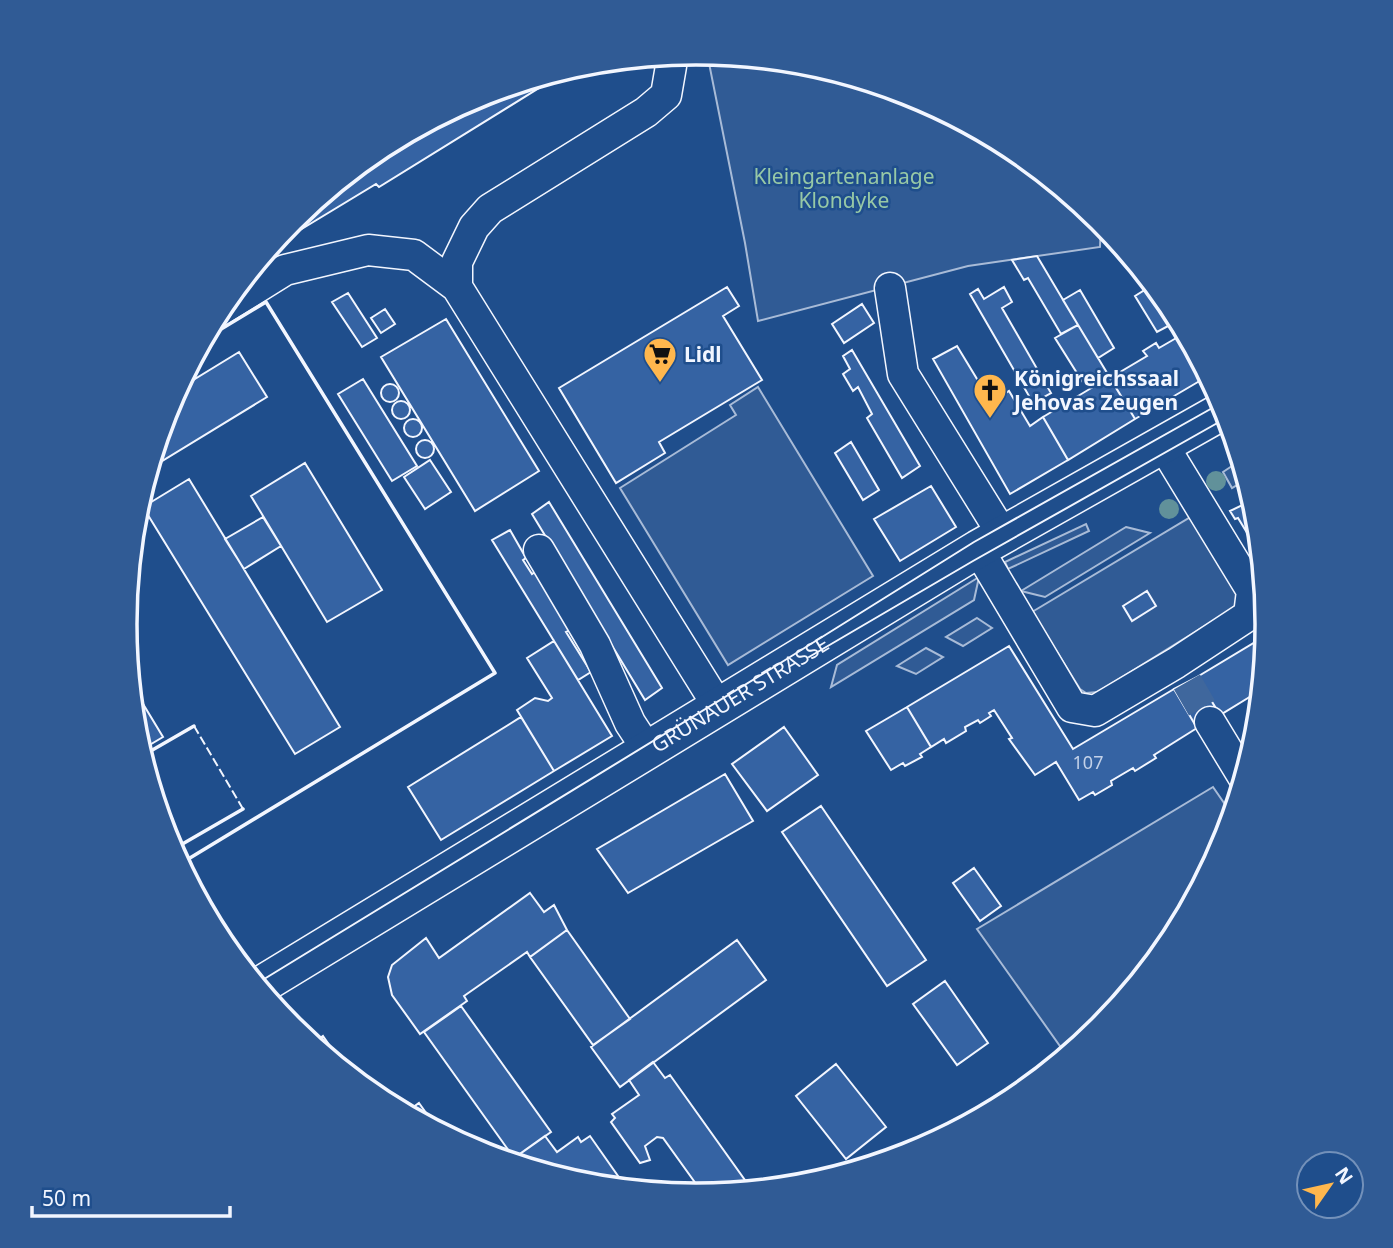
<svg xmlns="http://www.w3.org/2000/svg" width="1393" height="1248" font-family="'Noto Sans',sans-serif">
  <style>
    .built { fill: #305b95; stroke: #a8bbd7; stroke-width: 2 }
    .building { fill: #3563a3; stroke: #f2f6ff; stroke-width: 2 }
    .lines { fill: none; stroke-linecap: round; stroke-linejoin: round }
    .minor-tunnel { stroke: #3f679d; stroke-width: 30; stroke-dasharray: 30 15; stroke-linecap: butt }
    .minor-casing { stroke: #f2f6ff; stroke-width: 33 }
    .major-casing { stroke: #f2f6ff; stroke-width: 40 }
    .minor { stroke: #1f4e8c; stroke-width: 30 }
    .major { stroke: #1f4e8c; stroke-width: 37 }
    .tram { stroke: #f2f6ff; stroke-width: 2 }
    .fence { stroke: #f2f6ff; stroke-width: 2; stroke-dasharray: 9 3.5; stroke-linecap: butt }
    .wall { stroke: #f2f6ff; stroke-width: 3.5 }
    .tree { fill: #61919a }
    .labels { text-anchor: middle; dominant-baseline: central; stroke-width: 5; stroke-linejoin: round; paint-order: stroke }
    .number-label { font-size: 18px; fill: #c3d1e8 }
    .park-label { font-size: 21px; fill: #97c8a6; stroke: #1f4e8c }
    .poi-label { font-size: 21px; font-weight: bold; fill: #f2f6ff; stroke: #1f4e8c; text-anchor: start }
    .street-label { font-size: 21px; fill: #f2f6ff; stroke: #1f4e8c }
    .rim { fill: none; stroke: #f2f6ff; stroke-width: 3.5 }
  </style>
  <rect width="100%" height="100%" fill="#1f4e8c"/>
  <!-- built -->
  <path class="built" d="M705,53L808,64L916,96L1014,149L1101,220L1100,247L968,266L758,321L745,243L708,58Z
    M758,387L873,576L728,665L620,488L736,415L730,405Z
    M1241,460L1247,479L1232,488L1223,472Z
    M1194,515L1239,593L1236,605L1232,609L1098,692L1086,693L1080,689L1032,612Z
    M1086,524L1089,531L1008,569L1005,562Z
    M1126,527L1150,533L1045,597L1021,591Z
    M979,577L974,600L831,687L837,665Z
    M977,618L992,628L963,646L946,637Z
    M926,648L943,657L916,674L897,666Z
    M1213,787L1233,816L1224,843L1171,942L1100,1028L1067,1056L977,929Z"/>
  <!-- building -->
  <path class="building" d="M573,67L379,187L376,184L267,250L293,220L379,149L478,96Z
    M1126,251L1172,307L1178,318L1170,323Z
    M1037,256L1078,325L1061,334L1028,278L1024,280L1012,260Z
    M727,287L739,306L723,316L762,380L659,442L665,453L616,483L559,388Z
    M1004,287L1012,302L1002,308L1051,393L1033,403L970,294L978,289L984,299Z
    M1148,288L1170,325L1157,332L1135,296Z
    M1080,290L1114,348L1098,358L1063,300Z
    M348,293L377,338L362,347L332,302Z
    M862,304L874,323L844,343L832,324Z
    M385,309L395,324L381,333L371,318Z
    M1178,318L1208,375L1203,379L1170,325Z
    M446,319L539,471L475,511L381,357Z
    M1078,325L1135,419L1068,460L1043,417L1093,387L1087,377L1082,381L1055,338Z
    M1178,337L1203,379L1135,419L1110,378L1147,356L1143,351L1156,343L1159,348Z
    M957,346L991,402L1009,391L1030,426L1043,417L1068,460L1010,494L933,359Z
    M852,350L920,466L902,478L867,418L872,414L858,387L853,391L843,374L850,369L843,356Z
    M239,352L267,397L149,469L169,405L177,390Z
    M363,379L417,466L392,481L338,394Z
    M381 393a9 9 0 1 1 18 0a9 9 0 1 1-18 0Z
    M392 410a9 9 0 1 1 18 0a9 9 0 1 1-18 0Z
    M404 428a9 9 0 1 1 18 0a9 9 0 1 1-18 0Z
    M416 449a9 9 0 1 1 18 0a9 9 0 1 1-18 0Z
    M851,442L879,490L863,500L835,453Z
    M430,460L451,492L425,509L404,477Z
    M305,463L382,590L327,622L251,496Z
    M189,479L340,727L295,754L143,507Z
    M931,486L956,527L900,561L874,519Z
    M1253,500L1257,513L1262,564L1257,556L1260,554L1238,518L1235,519L1230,511Z
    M549,502L662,688L645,700L532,514Z
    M263,517L281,546L244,569L225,539Z
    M510,530L526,558L523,560L532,574L535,572L571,630L566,632L591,672L578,680L492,540Z
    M1147,591L1156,606L1132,621L1123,606Z
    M1267,635L1261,690L1220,715L1197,677Z
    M554,641L612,736L554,771L517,710L535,698L548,701L552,698L527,658Z
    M1009,646L1073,749L1174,689L1197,728L1154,755L1156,758L1135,771L1133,768L1111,781L1112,785L1095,795L1093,792L1079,800L1056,762L1035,775L1009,739L1012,738L994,710L989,713L991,716L980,723L978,720L965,727L966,731L946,743L944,739L931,747L907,707Z
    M1197,677L1220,715L1197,728L1174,689Z
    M131,684L163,737L141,750L136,735Z
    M907,707L931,747L920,754L922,757L905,766L903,763L891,770L866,731Z
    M521,717L554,771L441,840L408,787Z
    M784,727L818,775L767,811L732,764Z
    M725,774L753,821L628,893L597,849Z
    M821,806L926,960L887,986L782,832Z
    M974,868L1001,906L980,921L953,883Z
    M530,893L544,912L554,905L567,930L530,957L527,952L464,996L467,1001L420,1034L392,995L388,977L392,965L426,938L439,958Z
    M567,930L630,1019L593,1045L530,957Z
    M737,940L766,980L620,1087L591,1047Z
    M945,981L988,1043L957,1065L913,1004Z
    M461,1006L551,1132L514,1158L424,1032Z
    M323,1036L351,1076L312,1044Z
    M653,1062L665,1078L670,1075L752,1190L704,1195L663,1138L657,1137L645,1146L650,1160L640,1163L611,1122L615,1118L612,1114L639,1095L629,1080Z
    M836,1064L886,1127L846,1159L796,1096Z
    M419,1103L439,1131L405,1113Z
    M545,1136L557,1152L578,1137L581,1142L590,1136L618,1176L603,1186L585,1184L514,1163V1158Z"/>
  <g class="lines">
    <!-- minor-tunnel -->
    <path class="minor-tunnel" d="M1187,682L1210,722"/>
    <defs>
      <path id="minor" d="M457,287V262L474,227L490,209L646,112L666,95L671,66L666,56
        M890,288L903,374L1003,535
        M219,311L285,270L368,250L414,255L457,287L718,706
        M978,549L1072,707L1095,711L1176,663L1249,615L1252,591L1163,445
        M539,550L595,645L630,723L647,749
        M1210,722L1244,778"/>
      <g id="major">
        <path id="s1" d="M258,987L978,549L1226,409"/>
      </g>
    </defs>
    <!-- minor casing -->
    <use href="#minor" class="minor-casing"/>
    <!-- major casing -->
    <use href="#major" class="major-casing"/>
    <!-- minor -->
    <use href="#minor" class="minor"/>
    <!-- major -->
    <use href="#major" class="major"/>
    <!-- tram -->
    <path class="tram" d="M809,657L973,561L1228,417
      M256,984L774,667L974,542L1223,402"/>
    <!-- fence -->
    <path class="fence" d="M194,726L243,809"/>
    <!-- wall -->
    <path class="wall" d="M142,756L194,726
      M172,850L243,809
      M180,864L495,673L266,302L203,340"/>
  </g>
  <!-- trees -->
  <g class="tree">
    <circle cx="1216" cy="481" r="10"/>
    <circle cx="1169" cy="509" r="10"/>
  </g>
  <!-- icons -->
  <defs>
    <symbol id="supermarket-pin" viewBox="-11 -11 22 30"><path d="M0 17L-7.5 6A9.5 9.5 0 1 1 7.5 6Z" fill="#ffb74d" stroke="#1f4e8c"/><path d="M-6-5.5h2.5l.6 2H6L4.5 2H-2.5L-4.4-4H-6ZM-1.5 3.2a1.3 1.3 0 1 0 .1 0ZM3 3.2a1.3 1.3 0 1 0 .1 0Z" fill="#111"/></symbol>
    <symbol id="church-pin" viewBox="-11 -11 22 30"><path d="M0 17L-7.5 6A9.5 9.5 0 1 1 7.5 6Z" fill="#ffb74d" stroke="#1f4e8c"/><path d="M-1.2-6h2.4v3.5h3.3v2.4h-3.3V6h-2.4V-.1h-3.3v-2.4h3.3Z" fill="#111"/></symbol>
  </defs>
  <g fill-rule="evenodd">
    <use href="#supermarket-pin" x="641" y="335" width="38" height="52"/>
    <use href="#church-pin" x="971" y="371" width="38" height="52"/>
  </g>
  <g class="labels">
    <!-- number labels -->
    <g class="number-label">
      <text x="1088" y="762">107</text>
    </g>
    <!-- park labels -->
    <g class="park-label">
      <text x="844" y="176">Kleingartenanlage<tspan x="844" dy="24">Klondyke</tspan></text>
    </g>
    <!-- poi labels -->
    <g class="poi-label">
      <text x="684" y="354">Lidl</text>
      <text x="1014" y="378">Königreichssaal<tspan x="1014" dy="24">Jehovas Zeugen</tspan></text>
    </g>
    <!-- street labels -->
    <g class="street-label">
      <text stroke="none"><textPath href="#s1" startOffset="564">GRÜNAUER STRASSE</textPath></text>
    </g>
  </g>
  <!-- crop -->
  <path d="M0 0H1393V1248H0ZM137 624a559 559 0 1 1 1118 0a559 559 0 1 1-1118 0Z" fill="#305b95" fill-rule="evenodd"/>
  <path class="rim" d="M137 624a559 559 0 1 1 1118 0a559 559 0 1 1-1118 0Z"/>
  <!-- north arrow -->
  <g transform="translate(1330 1185) rotate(56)"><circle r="33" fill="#1f4e8c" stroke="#7391ba" stroke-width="2"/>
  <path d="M0-5L12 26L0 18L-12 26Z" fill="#ffb74d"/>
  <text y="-10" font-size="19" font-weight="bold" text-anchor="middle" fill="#f2f6ff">N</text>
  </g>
  <!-- scale -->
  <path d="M32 1206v10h198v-10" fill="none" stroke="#f2f6ff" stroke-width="3.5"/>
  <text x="42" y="1206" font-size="21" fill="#f2f6ff" stroke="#1f4e8c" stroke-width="5" paint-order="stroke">50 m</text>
</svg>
